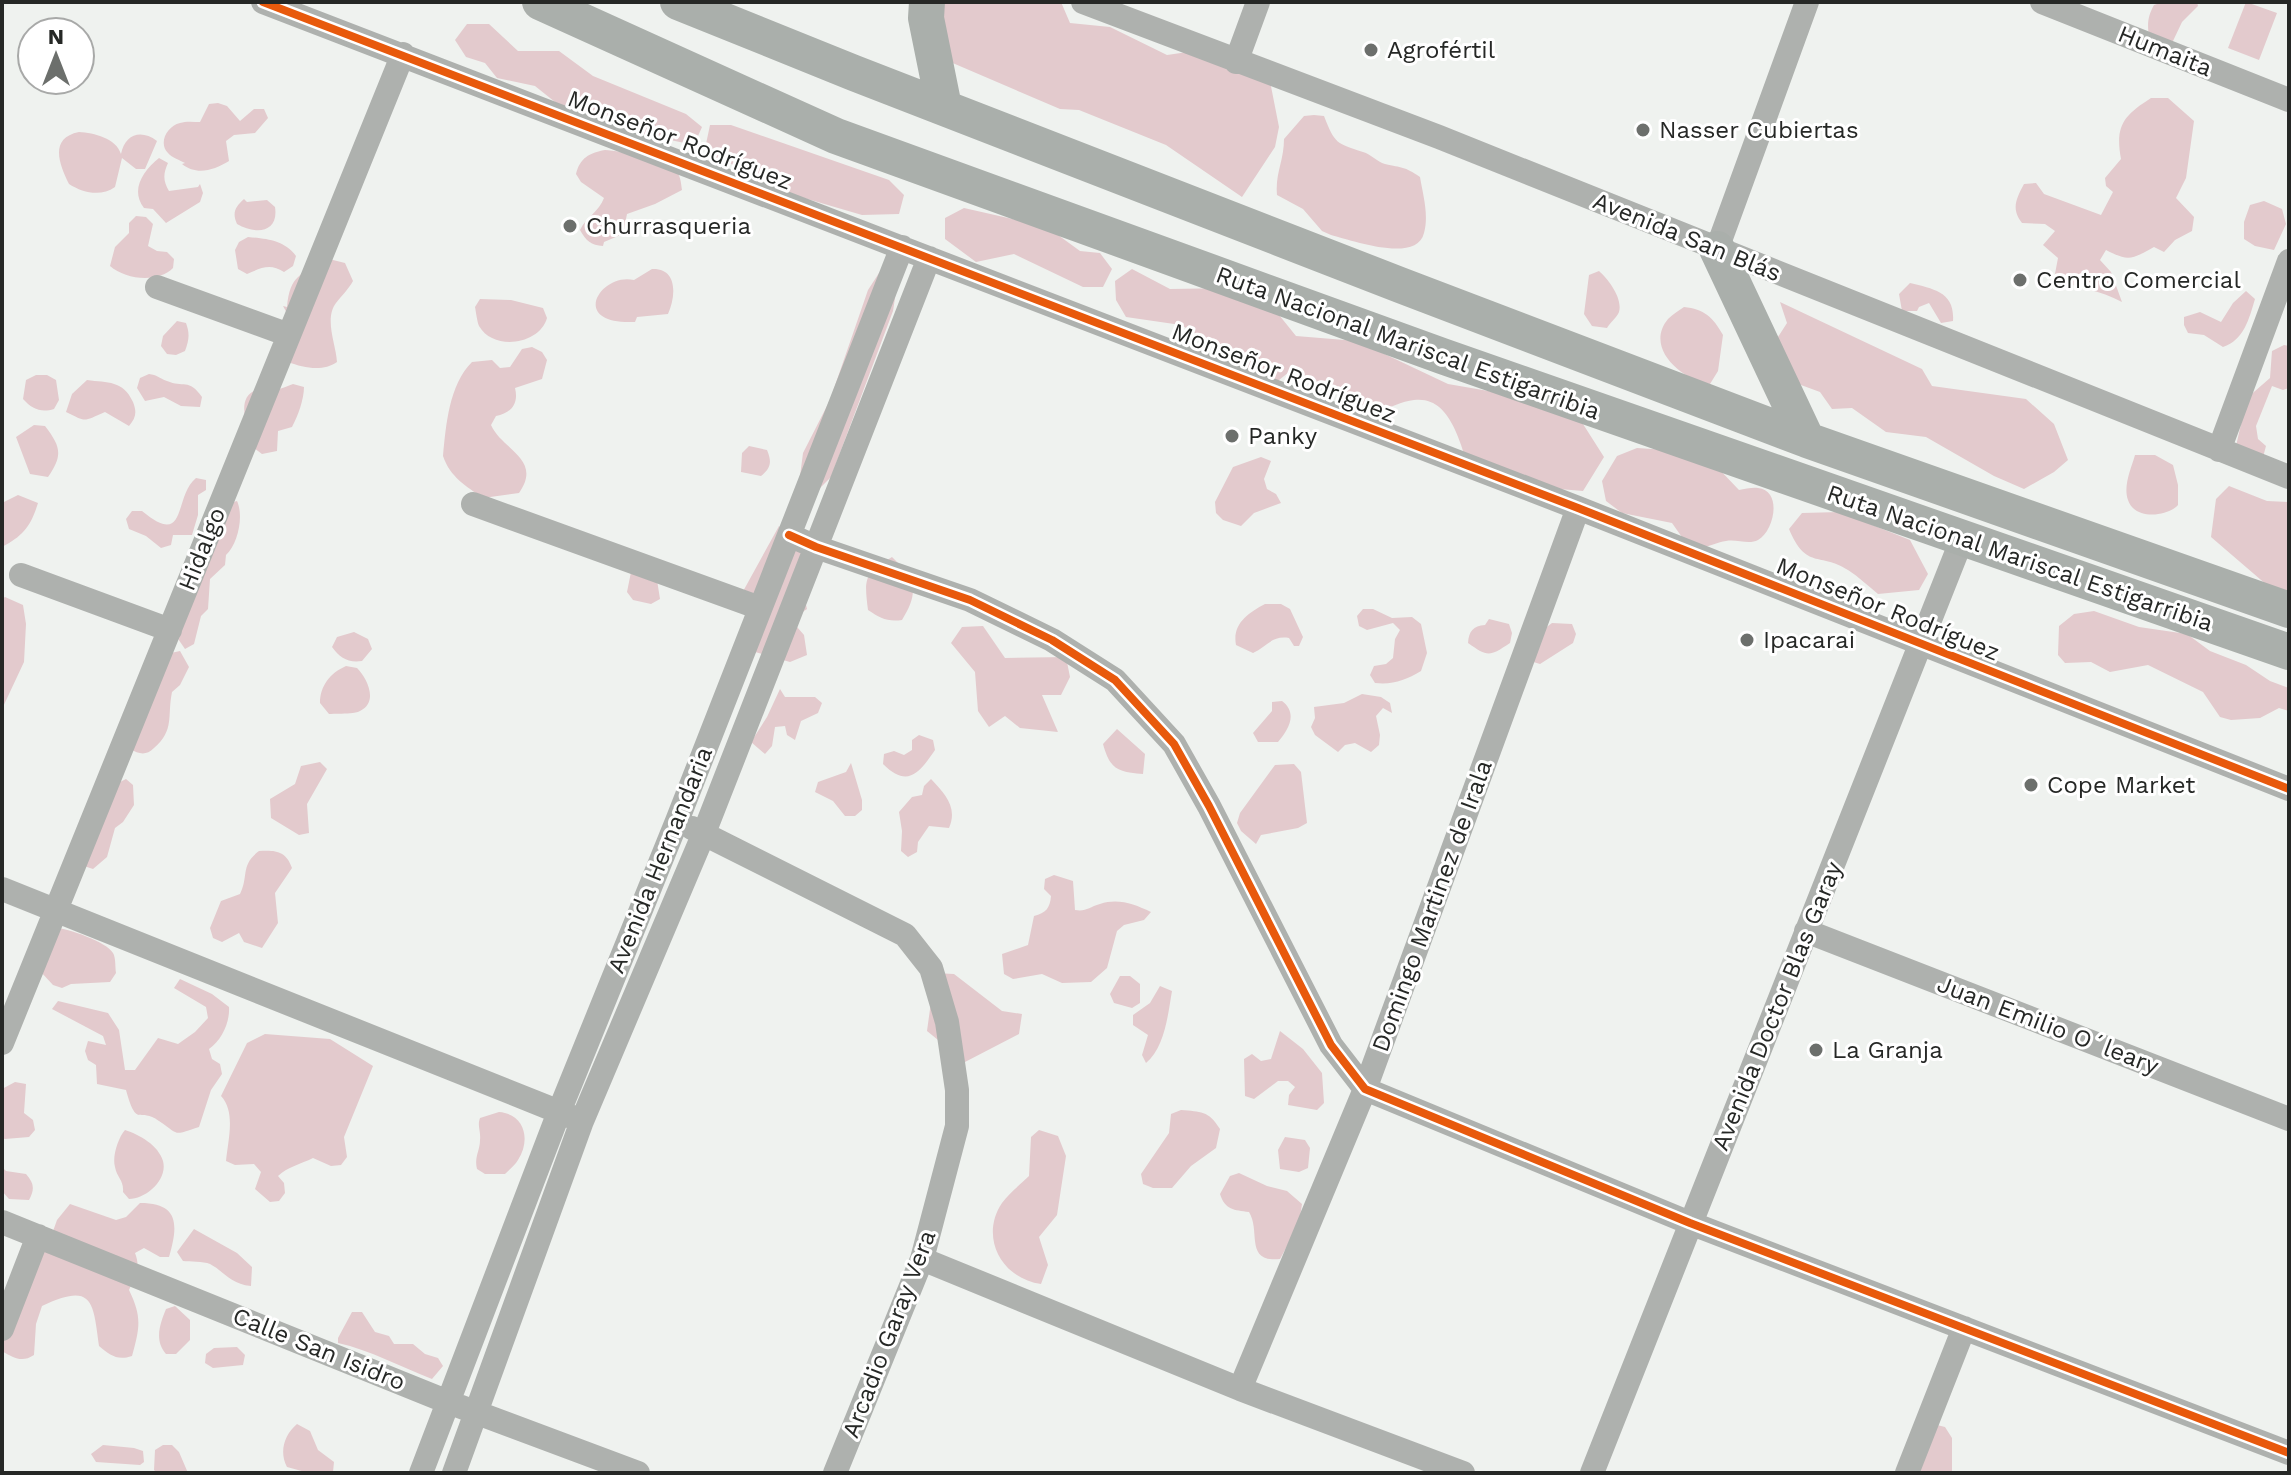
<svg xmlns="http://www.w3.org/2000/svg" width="2291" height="1475" font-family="'Work Sans',sans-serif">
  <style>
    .forest { fill: #e3cacd }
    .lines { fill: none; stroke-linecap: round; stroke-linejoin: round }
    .minor { stroke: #aeb1ae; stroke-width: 24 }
    .highway { stroke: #aaafab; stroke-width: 36 }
    .cycleway-casing { stroke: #fff; stroke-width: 13 }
    .cycleway { stroke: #e8590c; stroke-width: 8 }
    .poi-dot { fill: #6c6f6c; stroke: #fff; stroke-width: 3 }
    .labels { text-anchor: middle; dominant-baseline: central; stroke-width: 6; stroke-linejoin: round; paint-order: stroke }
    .poi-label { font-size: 24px; fill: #262826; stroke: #fff; text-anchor: start }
    .street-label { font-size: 24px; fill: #262826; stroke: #fff }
  </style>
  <rect width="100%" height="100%" fill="#eff2ef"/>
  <!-- forest -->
  <path class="forest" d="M939,2H1061L1070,23L1110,27L1167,55L1208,49L1267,66L1279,127L1275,147L1242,197L1166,145L1079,110L1060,109L948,61Z
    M2163,2H2197L2198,6L2182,22L2173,41L2168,43L2149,36C2147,23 2148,16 2154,5Z
    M2246,2L2277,13L2259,60L2228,48Z
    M467,24H489L518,51H559L593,76L686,114L702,127L694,145L637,133L604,114L565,110L535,86L497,78L485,63L466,57L455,40Z
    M2151,98H2168L2194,121L2186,178L2176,198L2194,217L2192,231L2175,240L2164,252L2154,247C2132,259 2129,262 2106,250L2100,260L2111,272L2122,302C2100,290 2077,288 2054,279L2058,258L2043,245L2055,231L2045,224L2022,223C2011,209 2016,199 2024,184L2036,183L2044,194L2101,215L2113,192L2106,186L2105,178L2121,159C2115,126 2123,116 2151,98Z
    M218,103L227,106L240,121L254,109H264L268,118L255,133L234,135L226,141L229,161C214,170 197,176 182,164L185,163C180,160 172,158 168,153C158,143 167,126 180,123C186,121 194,122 200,122L209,104Z
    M1314,115L1324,116C1335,144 1336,143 1363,152C1371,154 1377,162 1385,164C1402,168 1404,166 1420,177C1423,195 1429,215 1424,233C1417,264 1351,240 1331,235L1322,231L1303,209L1277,195C1275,173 1284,161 1284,139L1304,116Z
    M710,125H731L889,180L904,195L899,214L862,215L787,193L756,172L718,160L706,144Z
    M79,132C94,133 116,138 121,154C125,134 141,129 157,141L145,169H136L122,158L115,187C101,197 83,193 69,184C59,164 49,138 79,132Z
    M605,150C621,151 663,160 676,171C681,176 681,184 682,190L655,204L627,214L623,234L604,242L603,246C591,245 586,241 580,230C586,217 599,212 604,198L581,182L576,174C580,158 589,153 605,150Z
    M159,158L168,163C163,174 163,181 169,191L198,187L200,184L203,193L200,202L166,223L153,209L144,208C130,190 143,171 159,158Z
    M244,199L247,202L267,200L275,207C279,233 256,235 237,224C232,213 235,207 244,199Z
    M2264,201L2282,209L2286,224L2274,250L2255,246L2244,239V222L2250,205Z
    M964,208L1047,227L1080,251L1100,253L1112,269L1103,287H1083L1014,254L976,262L945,239V218Z
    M136,216L146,217L153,224L148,246L157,251L167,252L174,259L173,268C158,283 126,280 110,266L115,247L129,233V223Z
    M248,237C267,239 284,240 296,256L293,266L284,272C270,263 261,268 247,274L238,269L235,250L239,242Z
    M325,258L345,263L353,281C348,290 342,295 336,303C324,319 336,344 337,362C323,372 304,368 288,362V315L283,306L287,307C290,274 301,276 325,258Z
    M652,269C678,268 676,296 668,314L637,317L635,322C567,325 601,272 634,280Z
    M1132,269L1170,289L1233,288L1271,305L1296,336L1357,341L1448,384L1529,398L1583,424L1604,457L1583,491L1487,483L1471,474C1461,448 1452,395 1414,400C1402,401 1389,408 1378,412L1289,372L1274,384L1255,382L1231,354L1181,325L1126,317L1116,300L1115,281Z
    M1599,271C1608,279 1623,298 1619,312C1617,317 1610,323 1607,328L1592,326L1584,314L1589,275Z
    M899,272L893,311L831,477L817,491L799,484L803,453L830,400L868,290L879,273Z
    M1910,283C1934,289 1955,292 1953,321L1941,323L1929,303L1919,307L1917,311H1902L1899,294Z
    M2246,291L2255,299C2249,319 2244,340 2223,347L2204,335L2188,333L2184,325V317L2200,312L2221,322L2233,303Z
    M480,299L511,300L543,308L547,318C540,344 494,352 479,326C477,321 476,312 475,307Z
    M1780,302L1922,369L1932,386L2026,399L2054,424L2068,460L2054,472L2024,489L1994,476L1926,437L1886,432L1852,408L1832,409L1820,392L1782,378L1776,340L1787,323Z
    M1684,307C1704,309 1713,317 1723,335L1718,371L1710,384C1682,380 1644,348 1668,319C1672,315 1678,311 1684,307Z
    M177,321L186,323C190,334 189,340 185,351L176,355L167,354L161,346L163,336Z
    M2284,345L2289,346V388L2283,390L2272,386L2256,426L2258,439L2266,446L2262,461L2236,446L2247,398L2270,378L2272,351Z
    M532,347L542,352L547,360L542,379L515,388C519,404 511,413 496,416L491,425C502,450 543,459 519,493L483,498C466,486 450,477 443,456C446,425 449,385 472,362L492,360L500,368L510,367L522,349Z
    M149,374C157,375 159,378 167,381C183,388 189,378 202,397L200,407L181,406L164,397L145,401L137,388L140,378Z
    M36,375H47L56,380L59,400L54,409C41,413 32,409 23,399L26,380Z
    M87,380C108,383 123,380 133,402C137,412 136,418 129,426L105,412C82,422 87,422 66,412L72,394Z
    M293,384L304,387C304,399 298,416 292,427L278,431L277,451L262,454L254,448C250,432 233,399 256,390C262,387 269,390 275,390C281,389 287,386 293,384Z
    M34,425L45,426C61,447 63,455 48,477L30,474L16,437Z
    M749,446L767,450C772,462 771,468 761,476L741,472L742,453Z
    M1637,448L1667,450L1717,467L1739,490C1745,489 1753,487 1758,488C1783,491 1774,531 1758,540C1749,545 1737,539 1726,541C1718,542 1710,546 1701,548L1684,540L1672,523L1622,513L1606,501L1602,481L1617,456Z
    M2135,455H2155L2173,465L2178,485V505C2167,517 2134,520 2128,500C2123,486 2131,469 2135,455Z
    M1261,457L1271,461L1264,479L1267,489L1276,494L1281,503L1254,513L1241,526L1223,520L1216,513L1215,502L1233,467Z
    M196,478L206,480V490L198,495V515L192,535H173L171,545L161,548L146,536L129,529L126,519L132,511H142C188,549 173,497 196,478Z
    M2229,486L2267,501L2289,502V593L2268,586L2211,537L2216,499Z
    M18,495L38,503C31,526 23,536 2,547V503Z
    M237,501C244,516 238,544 226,555L225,565L210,579L208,609L201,616L194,644L185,649L174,633L227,504Z
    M1840,512L1910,540L1928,574L1919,590L1878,594C1868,586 1859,577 1848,570C1820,552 1806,570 1789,529L1802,513Z
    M779,526L803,550L798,570L807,609L791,620L804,635L807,655L790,662L734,646L757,613L741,595Z
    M892,557C915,579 920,591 902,620C887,622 880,618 868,610C864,578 864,574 892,557Z
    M631,572L657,580L660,599L651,604L633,600L627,592Z
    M5,597L23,605L26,624L24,662L2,709V599Z
    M1265,604H1281L1290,609L1303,637L1299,646H1294L1289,638C1272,635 1266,647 1253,653L1236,645C1232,624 1248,613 1265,604Z
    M1363,609H1373L1392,618L1412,617L1421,624L1427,653L1421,671C1406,680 1393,685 1375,683L1370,675L1374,666L1386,664L1393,658L1395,639L1400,630L1393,623L1367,630L1359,626L1357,616Z
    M2094,611L2139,627L2187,634L2210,651L2246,665L2270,681L2289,688V711L2279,708L2260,718L2231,720L2220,717L2203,692L2148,665L2110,672L2091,662L2065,663L2058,655L2059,626L2074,614Z
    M1489,619L1509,624L1512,633L1510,643C1489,657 1488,657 1468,643C1469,631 1473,626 1485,625Z
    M1552,623L1572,624L1576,634L1573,643L1540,664L1530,661L1536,635Z
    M983,626L1005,658L1066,657L1070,677L1061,695H1042L1058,732L1020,728L1005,716L989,727L978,711L975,672L951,643L962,627Z
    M354,632L368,639L372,649L362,661C348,663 340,658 332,647L337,637Z
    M180,651L189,667L180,685L172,692C167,716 175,730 154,748C146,756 139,754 130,749L171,653Z
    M346,666L357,668C367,678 379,702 360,711C352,715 337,713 329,714L320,703C320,686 330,673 346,666Z
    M780,689L785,697H815L822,703L818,713L801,721L795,740L787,735L785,726L775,727L772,746L765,754L751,742L767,717Z
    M1362,694L1381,697L1390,703L1392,713L1383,708L1376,716L1380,735L1379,745L1371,752L1355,743L1345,745L1338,752L1315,735L1311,727L1315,718L1314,707L1344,703Z
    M1282,701C1298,713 1289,729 1278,742H1258L1253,733L1272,711V702Z
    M1117,729L1145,754L1143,774C1117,772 1110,769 1103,744Z
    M919,735L933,740L935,750C920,772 908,789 883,764L884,754L894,751L904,755L912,750V740Z
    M320,762L327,769L307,804L309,833L299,835L271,818L270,799L295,784L301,766Z
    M851,763L862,800V810L855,816H845L833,801L815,792L818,782L846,772Z
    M1294,764L1301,772L1307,823L1298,828L1261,835L1256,844L1241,831L1237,823L1240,813L1275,765Z
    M126,779L133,785L134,805L123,822L115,828L107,857L93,869L84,866L116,784Z
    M931,779C945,794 958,807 949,828L929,826L918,842L917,852L908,857L901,851L902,831L899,812L912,797L922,795L924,786Z
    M259,851C276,850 286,851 292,868L275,893L278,923L262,948L244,942L239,933L222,942L213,938L210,928L221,901L240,894C249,876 240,865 259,851Z
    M1054,875L1073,881L1075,910C1086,912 1089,907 1100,904C1118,898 1134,904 1151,912L1144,920L1124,925L1117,931L1107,968L1091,982L1062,983L1042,974L1013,979L1004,974L1002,954L1028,945L1034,916C1046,913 1050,908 1051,896L1044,889L1045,879Z
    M55,928C67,928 107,942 113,953C116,958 115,967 116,973L110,982L71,984L62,988L53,985L40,971Z
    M935,973L954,974L1002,1011L1022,1014L1019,1034L965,1062L927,1031Z
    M1120,976H1130L1140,984V1003L1132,1008L1114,1003L1110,994Z
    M180,979L212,994L229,1007C230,1022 222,1040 209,1049L212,1059L220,1064L222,1074L211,1090L199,1127C172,1136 180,1135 159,1121C139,1106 137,1130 126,1090L97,1084L96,1065L88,1060L85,1051L88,1041L106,1045L103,1036L52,1009L58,1001L108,1013L119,1030L125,1070H135L158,1038L178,1044L195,1032L208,1018L206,1007L174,988Z
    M1160,986L1172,991C1168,1014 1165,1047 1146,1063L1142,1055L1148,1035L1133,1025V1015L1150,1003Z
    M1280,1031L1303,1049L1322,1073L1324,1103L1317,1110L1288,1105L1289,1095L1295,1087L1288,1081H1278L1254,1099L1245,1096L1244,1059L1252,1054L1261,1061L1271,1059Z
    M265,1034L330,1039L373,1066L344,1137L347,1157L341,1165L331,1166L313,1158C301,1164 287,1167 278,1176L284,1183L285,1193L279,1201L270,1202L255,1189L261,1172L254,1164L235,1165L226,1161C228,1140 236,1112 221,1096L247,1043Z
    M15,1082L26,1084L24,1113L33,1120L35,1130L29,1137L5,1139L2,1138V1089Z
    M1181,1110C1201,1112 1208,1110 1220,1129L1216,1148L1191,1166L1172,1188H1153L1143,1184L1141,1174L1169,1133L1171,1114Z
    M499,1112C525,1114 531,1140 518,1160C515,1165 509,1170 505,1174H485L477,1169C474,1157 480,1151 480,1140C481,1131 477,1126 480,1118Z
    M125,1130C140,1135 158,1145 163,1161C168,1180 146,1199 129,1199L123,1192C124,1180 117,1178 115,1167C112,1157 118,1138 125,1130Z
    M1039,1130L1058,1136L1066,1156L1057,1215L1039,1237L1048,1265L1041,1284C1002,1279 979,1237 1002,1203C1009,1193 1021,1184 1029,1176L1031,1137Z
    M1285,1137L1305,1140L1310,1148L1308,1168L1299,1172L1280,1169L1278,1150Z
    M2,1167L6,1171L26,1174C34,1183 35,1189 29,1200L9,1199L2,1191Z
    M1239,1173L1267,1186L1287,1191L1302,1204L1299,1224L1280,1259C1244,1263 1261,1231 1249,1212C1234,1210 1225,1210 1220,1194L1230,1176Z
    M140,1203C180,1203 178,1226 169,1257H160L144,1248L135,1253C141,1268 135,1276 129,1290C142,1317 140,1327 132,1356C117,1361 110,1355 99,1346C93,1301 93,1282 42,1306L36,1324L34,1355C22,1363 14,1358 2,1351V1301L47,1248L57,1220L70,1204L116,1220L126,1217Z
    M194,1229L237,1253L252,1267L251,1286C230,1284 225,1272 210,1264C203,1261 190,1262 183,1261L177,1252Z
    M175,1306L190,1320V1340L176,1354H166C154,1340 160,1324 166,1309Z
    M352,1312H362L375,1332L389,1336L394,1344H413L425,1354L438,1358L443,1366L432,1379C401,1367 370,1350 338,1343V1338Z
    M237,1347L245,1355L243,1365L213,1368L205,1363L206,1354L214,1348Z
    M297,1424L310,1431L318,1450L334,1462L333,1472L309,1473L287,1467C279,1452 284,1435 297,1424Z
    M1937,1425L1945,1427L1952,1438V1473H1910Z
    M103,1445L134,1448L143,1451L144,1462L140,1465L96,1462L91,1454Z
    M163,1445H172L179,1452L188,1473H157L154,1470L155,1450Z"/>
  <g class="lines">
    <!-- minor -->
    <path class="minor" d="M263,2L1578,508L2289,789
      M1083,2L1439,137L2289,477
      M2042,2L2289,100
      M1236,62L1258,2
      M1717,249L1807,2
      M157,287L289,335
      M2219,450L2289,261
      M473,504L760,608
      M789,535L816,547L970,600L1052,640L1115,680L1174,744L1209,806L1331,1045L1365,1089L1690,1223L2289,1453
      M21,575L170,630
      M692,828L905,935L931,968L947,1022L957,1090V1126L922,1259L835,1473
      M2,889L572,1117
      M1806,931L2289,1119
      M2,1043L403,54
      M2,1222L448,1402L638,1473
      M922,1259L1240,1389L1463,1473
      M2,1329L38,1236
      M1240,1389L1365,1089L1578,508
      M421,1473L559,1112L677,821L902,247
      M454,1473L582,1121L704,833L929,258
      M1592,1473L1962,539
      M1907,1473L1964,1328"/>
    <!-- highway -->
    <path class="highway" d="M540,2L836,136L1442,356L2289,652
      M678,2L854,73L1400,285L1807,440L2289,610
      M927,2L926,18L944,107
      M1717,249L1807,440"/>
    <defs>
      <path id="cycleway" d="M263,2L1578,508L2289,789
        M789,535L816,547L970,600L1052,640L1115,680L1174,744L1209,806L1331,1045L1365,1089L1690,1223L2289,1453"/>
    </defs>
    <!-- cycleway casing -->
    <use href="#cycleway" class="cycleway-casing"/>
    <!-- cycleway -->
    <use href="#cycleway" class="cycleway"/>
  </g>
  <!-- markers -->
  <g class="poi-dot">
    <circle cx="1371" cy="50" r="8"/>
    <circle cx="1643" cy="130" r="8"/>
    <circle cx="570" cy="226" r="8"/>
    <circle cx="2020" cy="280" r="8"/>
    <circle cx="1232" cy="436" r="8"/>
    <circle cx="1747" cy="640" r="8"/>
    <circle cx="2031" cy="785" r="8"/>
    <circle cx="1816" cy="1050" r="8"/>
  </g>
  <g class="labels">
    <!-- poi labels -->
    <g class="poi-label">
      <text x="1387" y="50">Agrofértil</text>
      <text x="1659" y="130">Nasser Cubiertas</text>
      <text x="586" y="226">Churrasqueria</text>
      <text x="2036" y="280">Centro Comercial</text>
      <text x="1248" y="436">Panky</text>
      <text x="1763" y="640">Ipacarai</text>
      <text x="2047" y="785">Cope Market</text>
      <text x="1832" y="1050">La Granja</text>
    </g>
    <!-- street labels -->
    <g class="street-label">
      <text transform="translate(2165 51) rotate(22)">Humaita</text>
      <text transform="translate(680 140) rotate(21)">Monseñor Rodríguez</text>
      <text transform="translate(1687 237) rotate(22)">Avenida San Blás</text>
      <text transform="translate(1408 343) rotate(20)">Ruta Nacional Mariscal Estigarribia</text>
      <text transform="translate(1284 373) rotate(21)">Monseñor Rodríguez</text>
      <text transform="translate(202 549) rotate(-68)">Hidalgo</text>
      <text transform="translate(2020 558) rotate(19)">Ruta Nacional Mariscal Estigarribia</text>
      <text transform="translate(1888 609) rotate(22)">Monseñor Rodríguez</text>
      <text transform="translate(660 860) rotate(-68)">Avenida Hernandaria</text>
      <text transform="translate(1432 906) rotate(-70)">Domingo Martinez de Irala</text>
      <text transform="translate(1777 1006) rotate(-68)">Avenida Doctor Blas Garay</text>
      <text transform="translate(2048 1025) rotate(21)">Juan Emilio O´leary</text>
      <text transform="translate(889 1334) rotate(-69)">Arcadio Garay Vera</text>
      <text transform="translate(319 1349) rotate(22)">Calle San Isidro</text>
    </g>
  </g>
  <!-- border -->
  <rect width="2291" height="1475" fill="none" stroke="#262826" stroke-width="8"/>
  <!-- north arrow -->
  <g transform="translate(56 56)"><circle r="38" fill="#ffffff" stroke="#a8a9a8" stroke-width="2"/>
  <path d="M0-6L14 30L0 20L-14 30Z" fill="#6c6f6c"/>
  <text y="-12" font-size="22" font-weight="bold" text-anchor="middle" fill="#262826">N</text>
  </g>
</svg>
